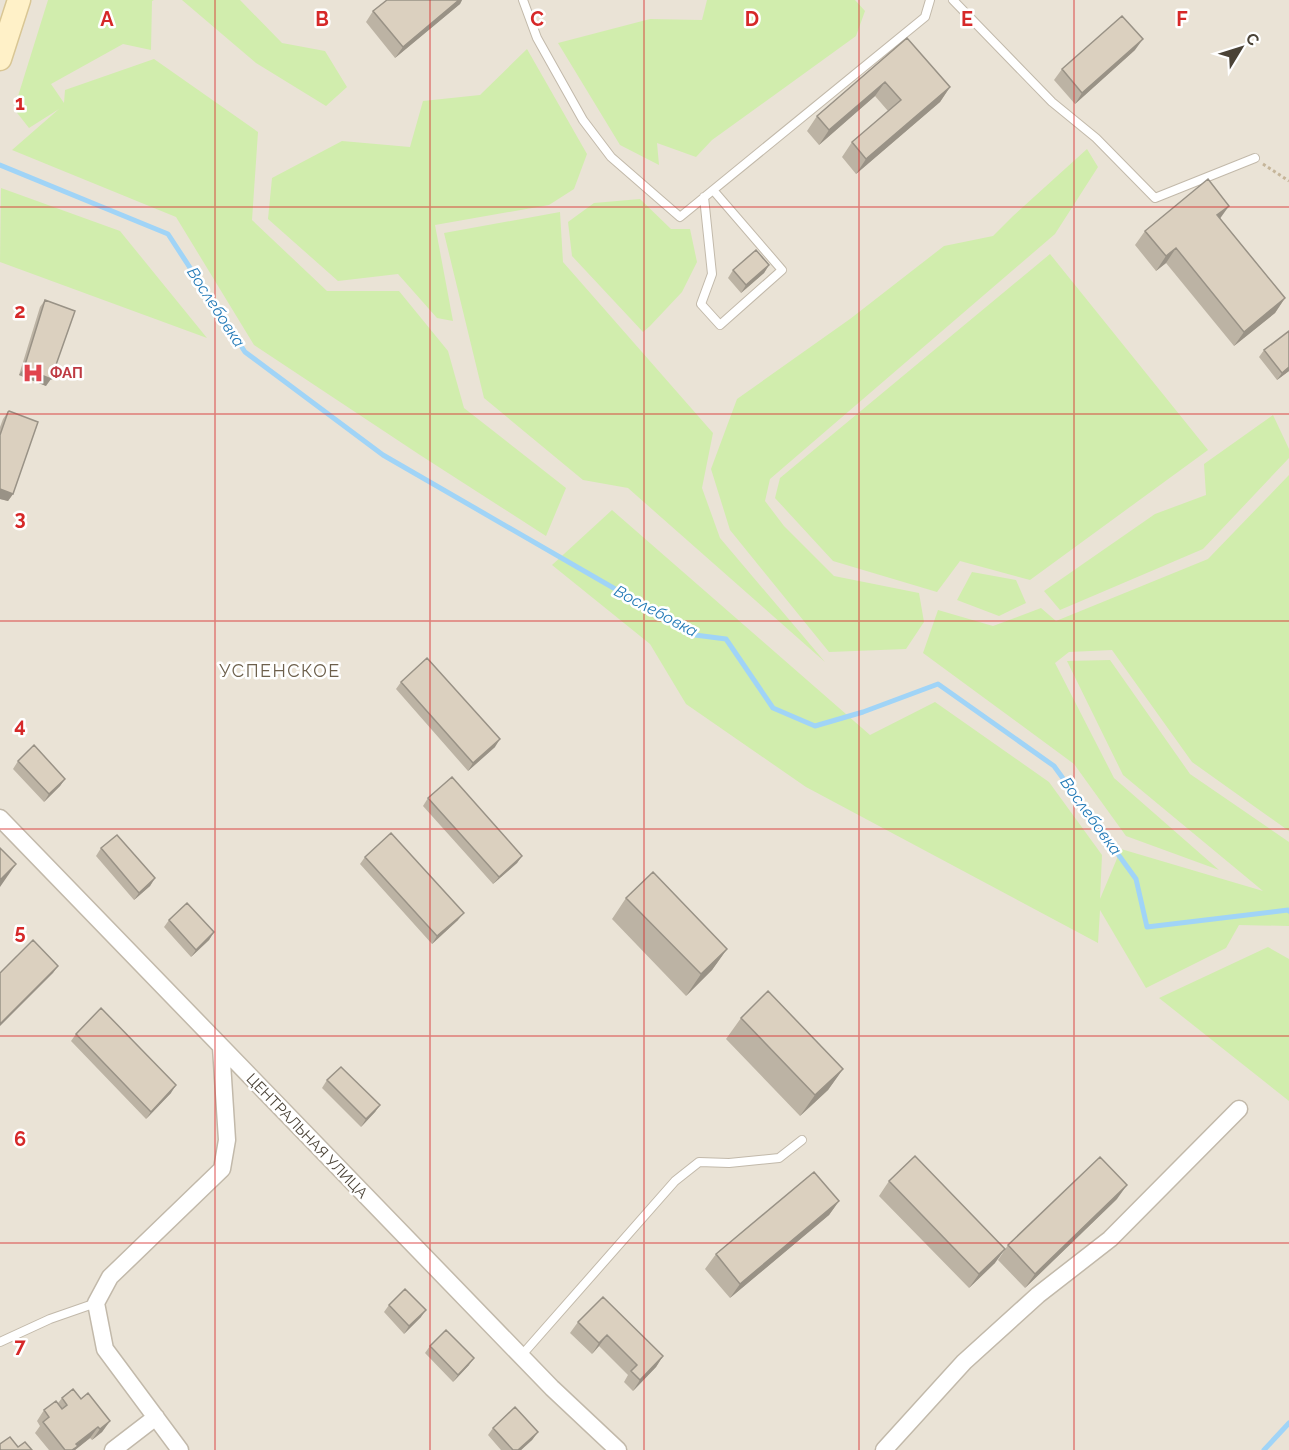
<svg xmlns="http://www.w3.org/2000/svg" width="1289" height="1450" font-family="Raleway,sans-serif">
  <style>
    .residential { fill: #eae3d6 }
    .green { fill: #d1edad }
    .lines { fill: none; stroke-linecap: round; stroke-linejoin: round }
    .stream { stroke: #a0d4f7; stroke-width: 5 }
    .lane-casing { stroke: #c2b9aa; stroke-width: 10 }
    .street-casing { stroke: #c2b9aa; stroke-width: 19 }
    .secondary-casing { stroke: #d9c694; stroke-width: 25 }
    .path { stroke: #c5b599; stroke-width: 3; stroke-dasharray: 3 3; stroke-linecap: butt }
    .lane { stroke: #fff; stroke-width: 8 }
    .street { stroke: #fff; stroke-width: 16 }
    .secondary { stroke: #fff1c8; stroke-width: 22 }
    .wall { fill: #bcb3a4 }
    .shaded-wall { fill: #999286 }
    .building { fill: #dbd0bf; stroke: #999286; stroke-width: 1.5 }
    .grid { fill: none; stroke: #d62828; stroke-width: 1.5; stroke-opacity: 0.55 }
    .labels { text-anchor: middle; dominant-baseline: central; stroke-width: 5; stroke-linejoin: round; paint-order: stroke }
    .health-label { font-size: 15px; font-weight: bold; fill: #be3a42; stroke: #fff; text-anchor: start }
    .street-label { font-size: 15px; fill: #4a4236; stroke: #fff }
    .water-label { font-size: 16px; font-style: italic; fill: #237ab7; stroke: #fff }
    .quarter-label { font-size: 18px; letter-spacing: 1.5px; fill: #6d604c; stroke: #fff }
    .grid-label { font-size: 20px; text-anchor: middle; font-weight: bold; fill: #d62828; stroke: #fff; stroke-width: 5; stroke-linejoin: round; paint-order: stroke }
  </style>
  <rect width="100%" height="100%" fill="#f5f1e8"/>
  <!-- residential -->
  <path class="residential" d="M0,0H1289V1450H0Z"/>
  <!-- green -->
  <path class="green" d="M48,0H154L152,1L151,50L123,44L51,84L64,103L65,90L154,59L258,132L252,220L327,291H399L448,351L464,408L566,488L546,536L420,455L254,345L176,217L12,150L59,109L29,128L14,109Z
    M182,0H240L282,43L325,51L347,87L326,106L256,63Z
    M707,0H855L865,11L856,36L712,140L696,157L657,143L659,165L620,145L558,43L650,19L702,20Z
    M527,49L587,154L574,189L549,205L435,225L453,321L437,318L398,274L338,281L268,219L272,178L342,141L410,147L423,101L480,95Z
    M1087,149L1098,167L1055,234L770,479L765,501L784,526L834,576L919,593L924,622L906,649L829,652L730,530L711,469L737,399L850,319L944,246L993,236L1013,216Z
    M1,188L120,231L207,338L0,262Z
    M640,199L671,229H690L697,262L682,292L650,326L643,332L572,256L568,222L594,203Z
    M560,212L563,262L713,433L702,488L720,538L825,662L628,488L583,480L484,398L444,233Z
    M1050,254L1208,450L1030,580L960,561L937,592L833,561L775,498L780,478Z
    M1273,415L1289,449V458L1203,549L1060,610L1044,591L1155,514L1206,495L1204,464Z
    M1289,475V831L1192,762L1112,650L1069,652L1055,663L1114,778L1219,870L1126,836L1074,764L923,653L938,610L993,626L1041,608L1056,621L1208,559Z
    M612,510L870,735L935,702L1049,782L1102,855L1100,899L1121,849L1263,891L1123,775L1067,661L1110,660L1190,774L1289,842V926L1239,925L1226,948L1146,988L1100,910L1098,943L806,787L686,704L650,644L552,565Z
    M972,572L1016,580L1026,603L999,616L957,600Z
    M1268,947L1289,959V1101L1159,998Z"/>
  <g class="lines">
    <!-- stream -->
    <path class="stream" d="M0,165L168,234L245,352L383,455L695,635L726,639L773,708L815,726L863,712L938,684L1054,766L1136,879L1147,927L1288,910L1289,911
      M1264,1450L1289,1423"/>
    <defs>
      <path id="lane" d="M523,0L537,38L583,120L611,157L680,217L925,17L930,0
        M953,0L1052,102L1096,138L1155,198L1255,158
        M704,197L712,274L701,304L720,325L782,270L713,190
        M0,1342L50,1319L96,1303
        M521,1356L675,1181L699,1162L729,1163L779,1158L802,1140"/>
      <path id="street" d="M0,818L552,1388L618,1450
        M113,1450L156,1417
        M180,1450L105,1349L96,1303L110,1277L222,1169L227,1140L221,1047
        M884,1450L964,1362L1038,1295L1110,1239L1239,1109"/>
      <path id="secondary" d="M0,59L19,0"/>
    </defs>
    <!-- lane casing -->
    <use href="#lane" class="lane-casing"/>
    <!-- street casing -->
    <use href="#street" class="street-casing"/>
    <!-- secondary casing -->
    <use href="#secondary" class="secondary-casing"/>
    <!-- path -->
    <path class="path" d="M1263,164L1289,181"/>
    <!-- lane -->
    <use href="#lane" class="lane"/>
    <!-- street -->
    <use href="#street" class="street"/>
    <!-- secondary -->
    <use href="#secondary" class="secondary"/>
  </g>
  <!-- wall -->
  <path class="wall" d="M387,0H462L460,4L395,58L366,22L373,11Z
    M907,38L950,87L940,102L856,174L842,157L852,142L888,111L875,96L819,145L807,131L817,116Z
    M1135,50L1075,104L1054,80L1062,69Z
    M1220,218L1285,298L1275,313L1234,346L1166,263L1156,271L1135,245L1145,231Z
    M769,265L764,273L741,293L728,278L733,270Z
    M45,300L46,386L19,375L40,307Z
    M1264,350L1289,371L1277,380L1259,357Z
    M8,412L13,494L8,501L0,499V427L3,419Z
    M401,682L495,747L468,771L396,689Z
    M18,761L65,779L60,786L44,802L13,769Z
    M428,798L522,856L517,863L493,884L423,806Z
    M101,848L155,878L150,886L134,900L96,856Z
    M365,857L458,920L432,944L360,864Z
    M626,898L727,949L712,970L686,996L612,919Z
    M169,920L214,932L209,940L191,957L164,927Z
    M741,1018L843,1069L828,1090L800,1116L726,1039Z
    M76,1034L171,1093L146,1119L71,1041Z
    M327,1080L380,1105L375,1112L361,1127L322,1088Z
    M889,1181L995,1263L969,1288L879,1196Z
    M1117,1199L1025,1288L998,1260L1008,1245Z
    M839,1201L829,1215L730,1298L705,1269L716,1254Z
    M389,1305L421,1317L404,1334L384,1312Z
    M578,1322L663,1356L656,1367L633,1391L624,1382L628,1375L599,1346L592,1354L570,1333Z
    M430,1346L469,1365L453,1382L425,1353Z
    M62,1398L81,1399L110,1421L102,1432L92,1440L90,1438L75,1450H49L35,1433L40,1426L37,1421L44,1410L58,1403Z
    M493,1428L538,1432L532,1440L521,1450H501L488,1435Z"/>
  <!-- shaded-wall -->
  <path class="shaded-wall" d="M459,0H462L460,4L395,58L403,47Z
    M1143,39L1135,50L1075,104L1082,93Z
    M885,82L875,96L819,145L829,130Z
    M950,87L940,102L856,174L866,159Z
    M1229,206L1219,220L1217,215Z
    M1176,248L1166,263L1156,271L1166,256Z
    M769,265L764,273L741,293L746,285Z
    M1285,298L1275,313L1234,346L1244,332Z
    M1289,367V371L1277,380L1282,373Z
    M24,368L51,379L46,386L19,375Z
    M0,489L13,494L8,501L0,499Z
    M500,739L495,747L468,771L473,763Z
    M65,779L60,786L44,802L49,794Z
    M522,856L517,863L493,884L499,877Z
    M16,864L0,887V880Z
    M155,878L150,886L134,900L139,893Z
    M464,913L458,920L432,944L437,936Z
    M214,932L209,940L191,957L196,950Z
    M727,949L712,970L686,996L701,974Z
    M58,966L53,973L0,1026V1024Z
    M843,1069L828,1090L800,1116L815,1095Z
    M176,1085L171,1093L146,1119L151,1112Z
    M380,1105L375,1112L361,1127L366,1119Z
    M1127,1185L1117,1199L1025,1288L1035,1274Z
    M839,1201L829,1215L730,1298L740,1284Z
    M1005,1249L995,1263L969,1288L979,1274Z
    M426,1310L421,1317L404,1334L409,1326Z
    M607,1335L599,1346L592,1354L599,1343Z
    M663,1356L656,1367L633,1391L640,1380Z
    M474,1358L469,1365L453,1382L458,1375Z
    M110,1421L102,1432L92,1440L100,1429Z
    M98,1427L90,1438L75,1450H72L76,1444Z
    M538,1432L532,1440L521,1450H518Z"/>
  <!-- building -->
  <path class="building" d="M387,0H459L403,47L373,11Z
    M1122,16L1143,39L1082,93L1062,69Z
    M907,38L950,87L866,159L852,142L901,100L885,82L829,130L817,116Z
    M1208,179L1229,206L1217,215L1285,298L1244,332L1176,248L1166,256L1145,231Z
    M756,250L769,265L746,285L733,270Z
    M45,300L75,311L51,379L24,368Z
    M1289,331V367L1282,373L1264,350Z
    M9,411L38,422L13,494L0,489V435L8,412Z
    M427,658L500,739L473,763L401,682Z
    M34,745L65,779L49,794L18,761Z
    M452,777L522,856L499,877L428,798Z
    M391,833L464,913L437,936L365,857Z
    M117,835L155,878L139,893L101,848Z
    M0,848L16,864L0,880Z
    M653,872L727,949L701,974L626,898Z
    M187,903L214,932L196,950L169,920Z
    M33,940L58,966L0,1024V973Z
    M768,991L843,1069L815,1095L741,1018Z
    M101,1008L176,1085L151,1112L76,1034Z
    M341,1067L380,1105L366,1119L327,1080Z
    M915,1156L1005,1249L979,1274L889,1181Z
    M1100,1157L1127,1185L1035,1274L1008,1245Z
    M814,1172L839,1201L740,1284L716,1254Z
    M405,1289L426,1310L409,1326L389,1305Z
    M603,1297L663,1356L640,1380L631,1371L637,1365L607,1335L599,1343L578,1322Z
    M446,1330L474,1358L458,1375L430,1346Z
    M73,1389L81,1399L88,1393L110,1421L100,1429L98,1427L76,1444L78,1446L72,1450H65L43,1422L49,1417L44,1410L56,1401L62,1409L67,1405L62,1398Z
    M515,1407L538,1432L518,1450H513L493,1428Z
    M10,1437L18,1447L25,1442L32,1450H1L0,1449V1444Z"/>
  <!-- grid -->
  <path class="grid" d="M215,0V1450M430,0V1450M644,0V1450M859,0V1450M1074,0V1450M0,207H1289M0,414H1289M0,621H1289M0,829H1289M0,1036H1289M0,1243H1289"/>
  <!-- icons -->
  <defs>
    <symbol id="hospital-bare" viewBox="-9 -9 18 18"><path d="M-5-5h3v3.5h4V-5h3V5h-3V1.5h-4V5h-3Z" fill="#e0444e" stroke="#fff" stroke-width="2.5" paint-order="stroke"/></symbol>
  </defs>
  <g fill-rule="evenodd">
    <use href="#hospital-bare" x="18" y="358" width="30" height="30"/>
  </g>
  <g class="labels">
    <!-- health labels -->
    <g class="health-label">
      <text x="50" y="373">ФАП</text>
    </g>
    <!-- street labels -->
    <g class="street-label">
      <text transform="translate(307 1136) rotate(46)">ЦЕНТРАЛЬНАЯ УЛИЦА</text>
    </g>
    <!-- water labels -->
    <g class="water-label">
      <text transform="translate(216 307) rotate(57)">Вослебовка</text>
      <text transform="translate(656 611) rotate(28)">Вослебовка</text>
      <text transform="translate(1091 816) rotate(54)">Вослебовка</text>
    </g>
    <!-- quarter labels -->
    <g class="quarter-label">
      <text x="280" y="670">УСПЕНСКОЕ</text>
    </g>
  </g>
  <g class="grid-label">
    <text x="107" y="26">A</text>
    <text x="322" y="26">B</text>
    <text x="537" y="26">C</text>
    <text x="752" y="26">D</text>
    <text x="967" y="26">E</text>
    <text x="1182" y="26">F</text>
    <text x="20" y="110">1</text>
    <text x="20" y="318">2</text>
    <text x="20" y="525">3</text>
    <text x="20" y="732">4</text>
    <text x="20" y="939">5</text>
    <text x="20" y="1146">6</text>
    <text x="20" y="1353">7</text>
  </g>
  <!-- north arrow -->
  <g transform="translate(1241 48) rotate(52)" stroke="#ffffff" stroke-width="4.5" paint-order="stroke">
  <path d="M0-4.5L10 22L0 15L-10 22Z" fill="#4a4236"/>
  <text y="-9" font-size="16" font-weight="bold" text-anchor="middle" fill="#4a4236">С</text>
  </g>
</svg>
